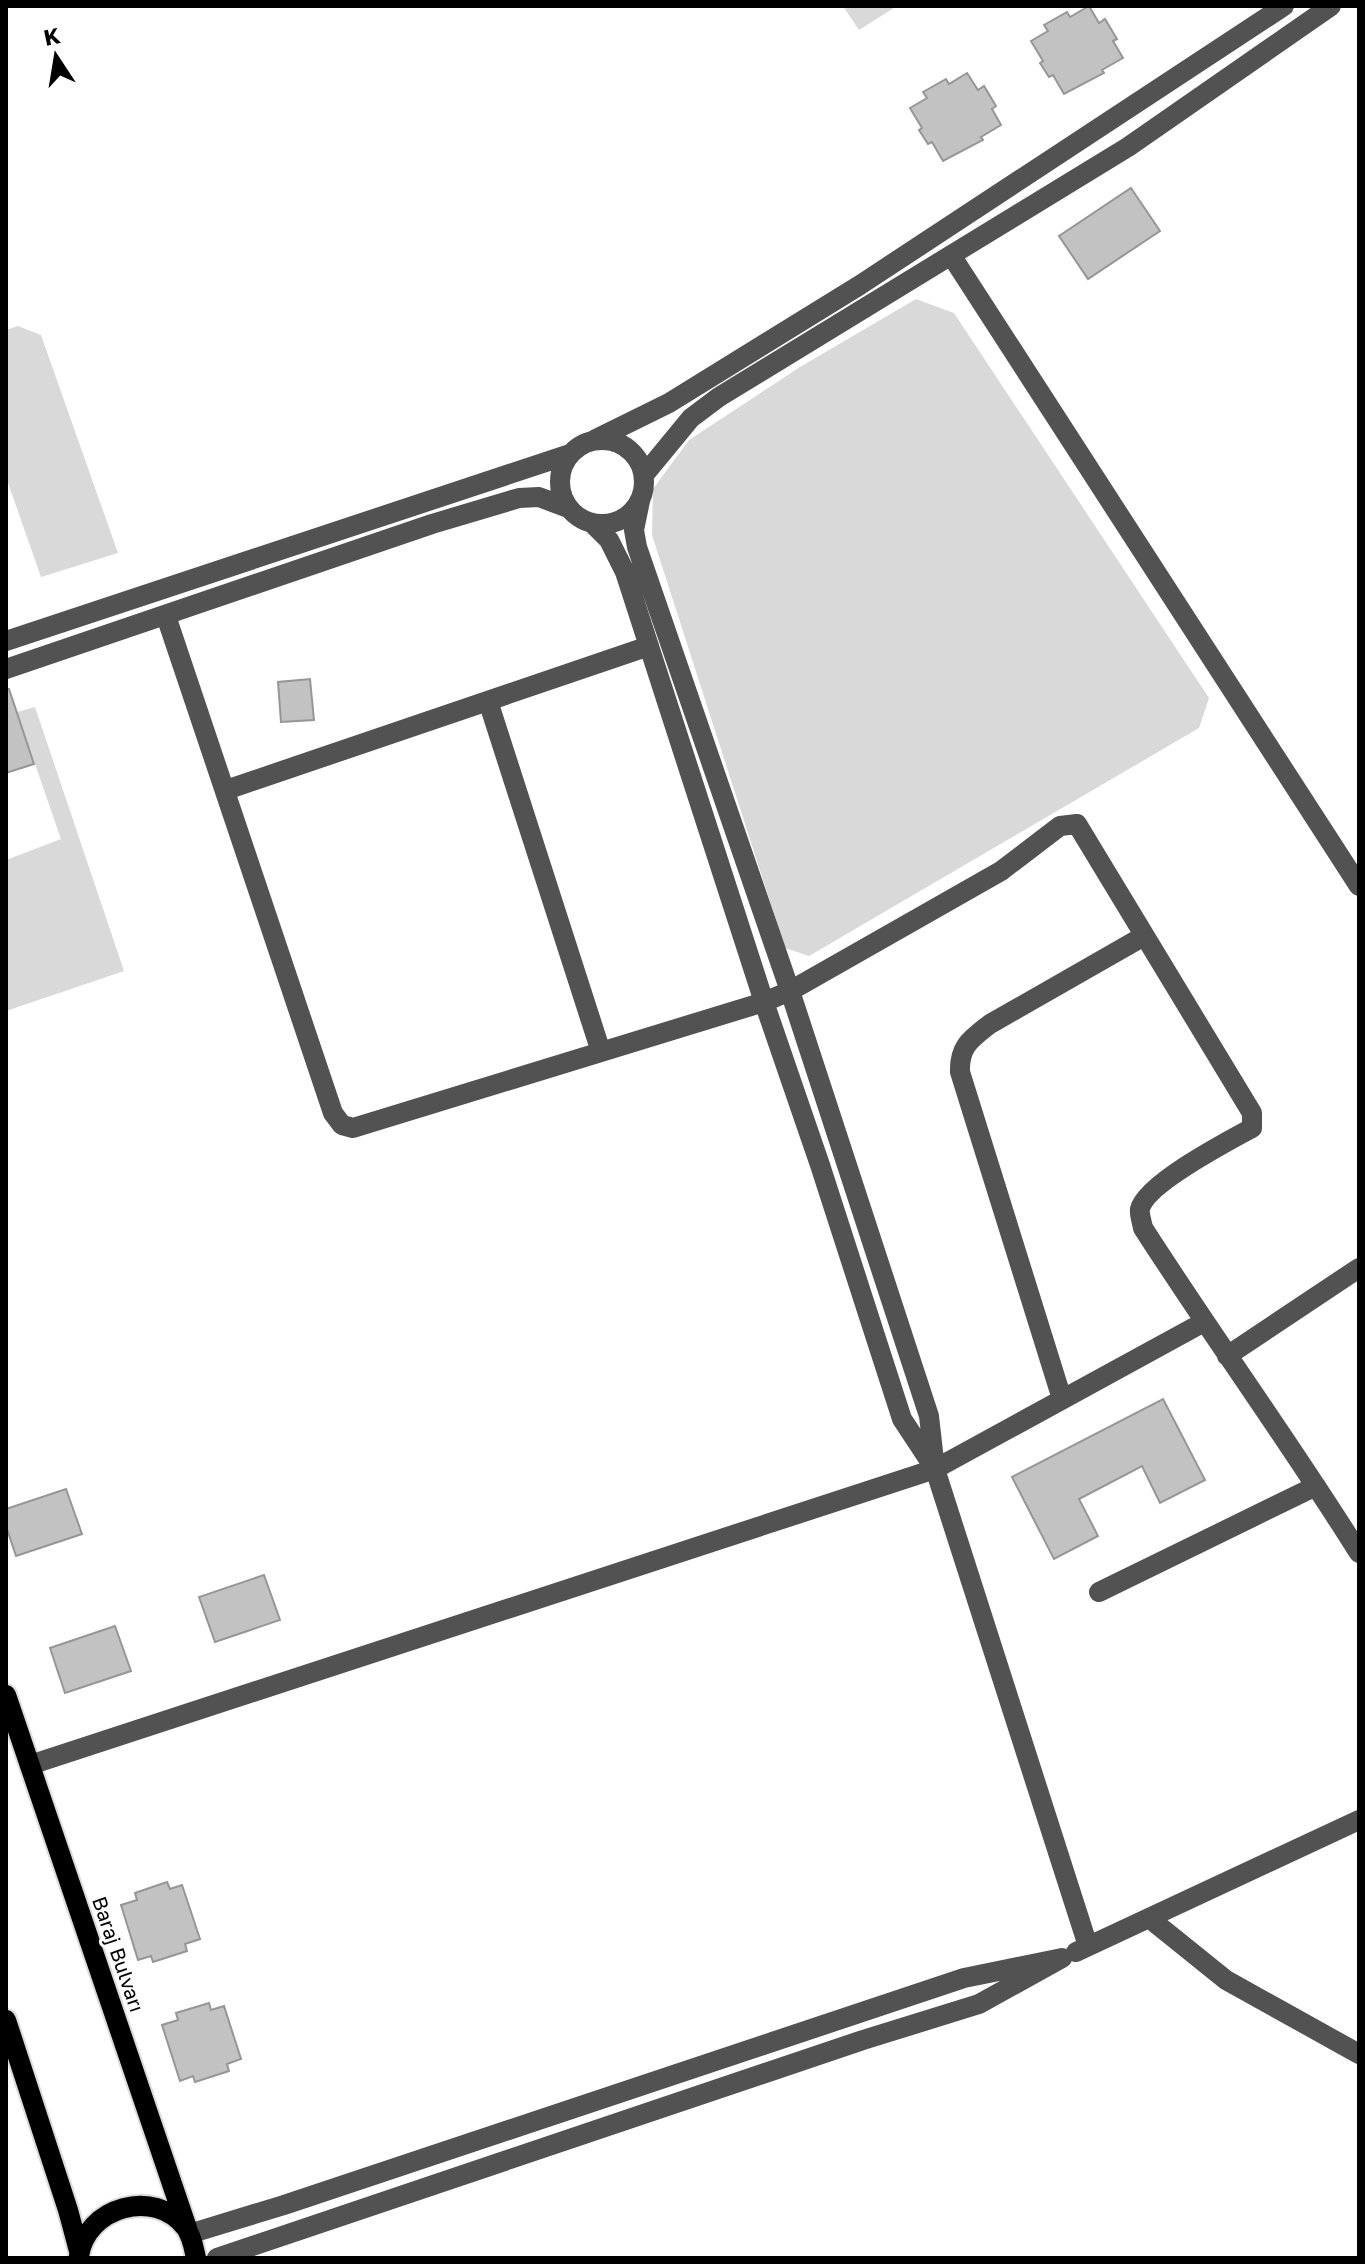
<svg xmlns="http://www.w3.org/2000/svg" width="1365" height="2264" font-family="'Golos Text',sans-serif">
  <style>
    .green { fill: #d9d9d9 }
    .building { fill: #c2c2c2; stroke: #969696; stroke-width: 2 }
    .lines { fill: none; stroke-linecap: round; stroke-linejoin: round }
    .major-casing { stroke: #dbdbdb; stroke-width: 24 }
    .minor { stroke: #525252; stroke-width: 20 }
    .major { stroke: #000; stroke-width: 20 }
    .labels { text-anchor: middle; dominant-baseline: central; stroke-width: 6; stroke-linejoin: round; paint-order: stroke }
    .street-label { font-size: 20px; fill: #000; stroke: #fff }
  </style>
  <rect width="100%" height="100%" fill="#fff"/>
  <!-- green -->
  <path class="green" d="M843,6H897L859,30Z
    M916,299L954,313L1209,698L1199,728L809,956L785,948L652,535L653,489L689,440L800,367Z
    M18,326L41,335L118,553L41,577L6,477V330Z
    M35,707L124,971L6,1011V860L61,839L17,712Z"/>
  <!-- building -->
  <path class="building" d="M1089,6L1099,23L1105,19L1117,39L1113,41L1123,58L1102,70L1104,73L1064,94L1053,75L1049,77L1040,63L1043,61L1031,41L1048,31L1044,25L1067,12L1070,17Z
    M967,73L978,90L984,86L996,106L992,109L1001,125L981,137L983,140L943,161L932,142L928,144L919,130L922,128L910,108L927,98L923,92L946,79L949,84Z
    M1131,188L1160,231L1088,279L1059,236Z
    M310,679L314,720L281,722L278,682Z
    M6,689H9L34,764L6,773Z
    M1163,1399L1205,1480L1160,1503L1142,1466L1079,1499L1098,1536L1054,1559L1012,1477Z
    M66,1489L82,1534L16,1556L6,1526V1509Z
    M264,1575L280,1620L215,1642L199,1597Z
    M115,1626L131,1671L65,1693L50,1648Z
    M167,1882L170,1889L182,1885L200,1939L185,1944L187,1951L153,1962L151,1956L138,1960L121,1905L137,1900L135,1893Z
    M209,2003L211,2010L224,2006L241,2059L227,2064L229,2071L195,2082L193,2076L180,2081L162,2025L178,2020L176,2013Z"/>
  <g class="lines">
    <defs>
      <path id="major" d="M6,1695L187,2228
        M6,2020L68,2210L79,2251
        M79,2256C86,2207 155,2187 186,2228C192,2236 194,2249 196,2258"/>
    </defs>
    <!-- major casing -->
    <use href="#major" class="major-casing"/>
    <!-- minor -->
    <path class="minor" d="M951,255L1359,886
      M560 482a42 42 0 1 1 84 0a42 42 0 1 1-84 0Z
      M594,440L669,403L860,285L1284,6
      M644,475L691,418L719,397L1128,147L1331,6
      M592,523L609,540L625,572L764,1002L820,1165L902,1419L935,1469L929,1416L790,991L637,547L634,530L640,501
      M166,616L333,1113L342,1125L353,1128L764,1002L790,991L1001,871L1060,826L1077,824L1252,1113V1128C1228,1141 1146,1184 1140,1209C1139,1214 1142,1222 1143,1228C1213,1337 1290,1443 1359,1553
      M6,641L570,454
      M6,669L432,524L519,498L539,497L568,508
      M488,701L601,1052
      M226,790L649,646
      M1227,1356L1359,1268
      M1062,1399L960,1072C959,1046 971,1039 990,1024L1144,936
      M935,1469L1088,1946
      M1099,1592L1316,1486
      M30,1765L935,1469L1204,1322
      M1149,1918L1226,1980L1359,2054
      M1076,1952L1359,1820
      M189,2234L284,2205L964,1978L1062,1958L979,2004L863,2040L217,2258"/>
    <!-- major -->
    <use href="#major" class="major"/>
  </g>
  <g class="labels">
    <!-- street labels -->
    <g class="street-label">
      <text transform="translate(119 1954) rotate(71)">Baraj Bulvarı</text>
    </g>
  </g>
  <!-- border -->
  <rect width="1365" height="2264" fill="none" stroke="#000000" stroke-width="16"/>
  <!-- north arrow -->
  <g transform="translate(56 56) rotate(348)" stroke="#ffffff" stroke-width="6" paint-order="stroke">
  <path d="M0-6L14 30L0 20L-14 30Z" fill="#000000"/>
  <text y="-12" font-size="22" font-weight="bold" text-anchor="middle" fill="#000000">K</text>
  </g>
</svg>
